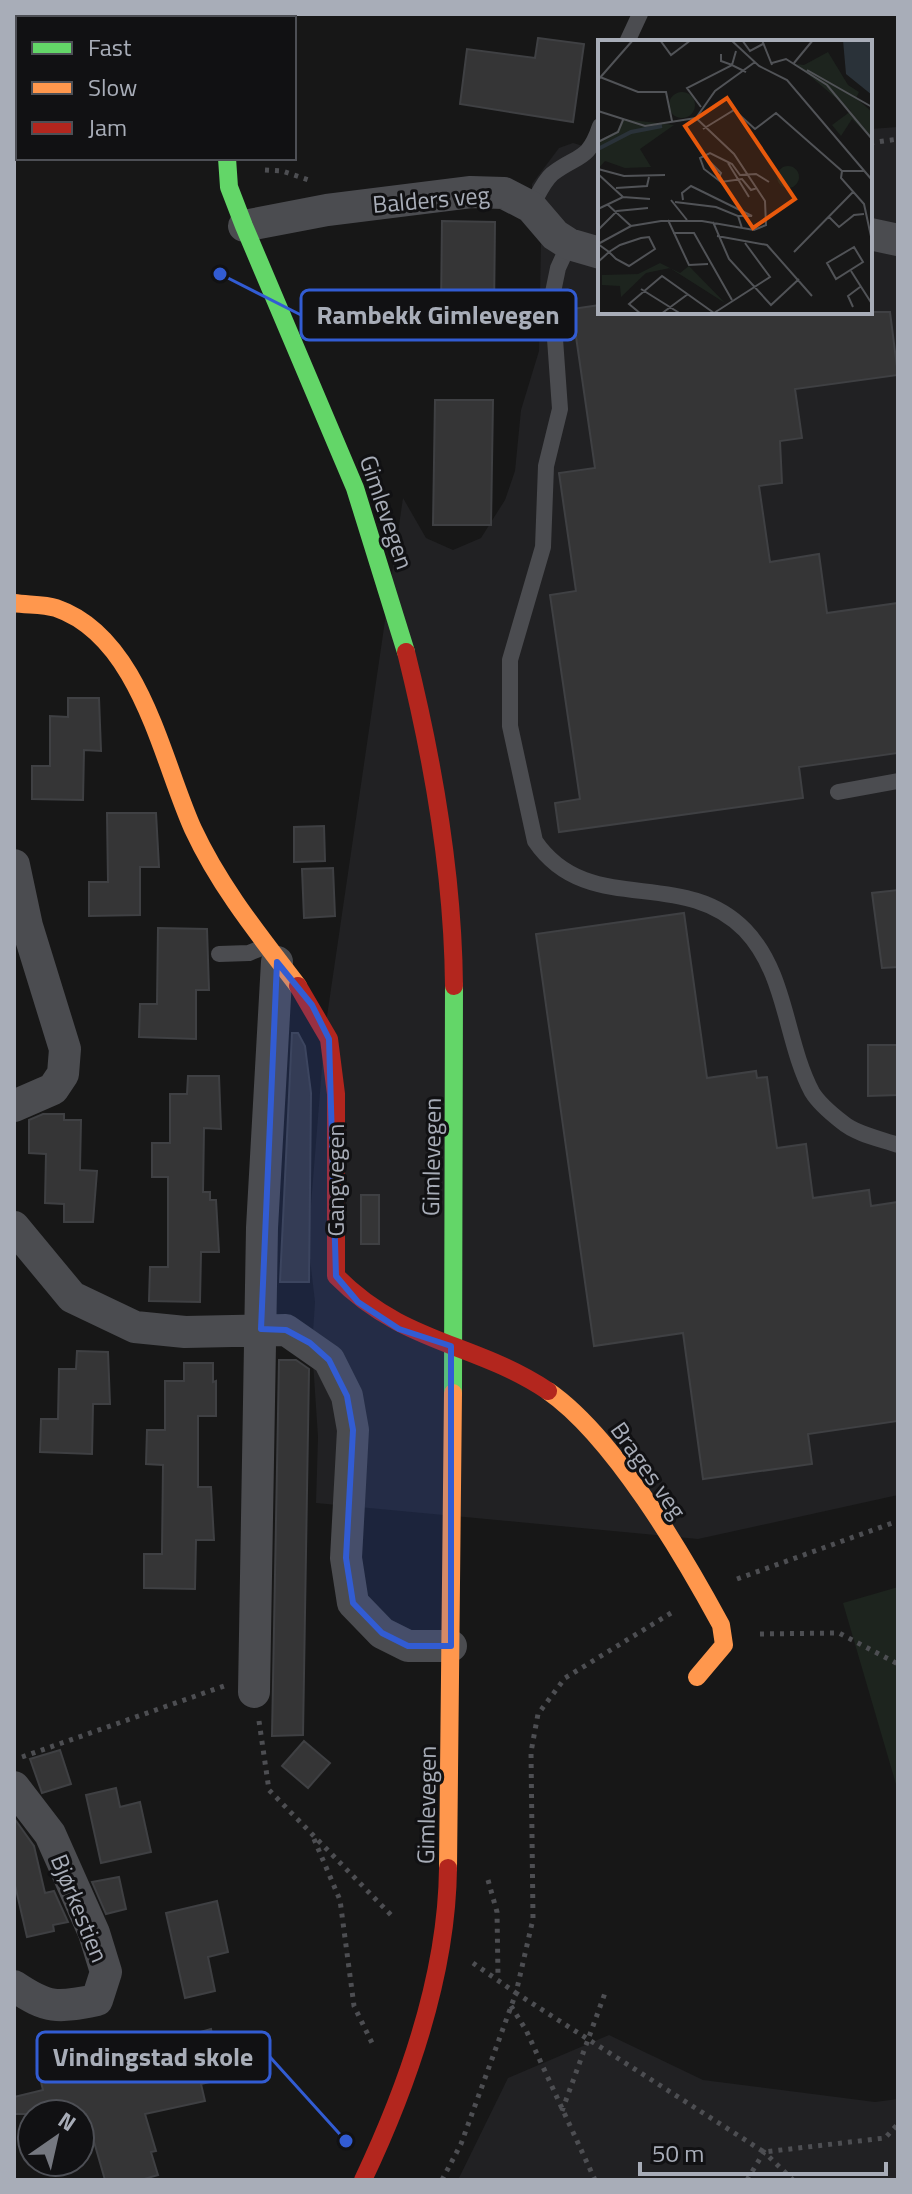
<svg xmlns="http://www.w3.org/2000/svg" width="912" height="2194" font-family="'Titillium Web',sans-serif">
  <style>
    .built { fill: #212123 }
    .green { fill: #1d241e }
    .building { fill: #353536; stroke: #3f4043; stroke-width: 2 }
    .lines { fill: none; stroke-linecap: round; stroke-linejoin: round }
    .path { stroke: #4d4e52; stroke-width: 5; stroke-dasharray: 4 6; stroke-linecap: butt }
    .lane { stroke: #4b4c50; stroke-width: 16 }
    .street { stroke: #4b4c50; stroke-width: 32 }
    .fast { stroke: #63d668; stroke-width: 18 }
    .slow { stroke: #ff974d; stroke-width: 18 }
    .jam { stroke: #b3261e; stroke-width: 18 }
    .marked { fill: #325cd3; fill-opacity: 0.2; stroke: #325cd3; stroke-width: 6; stroke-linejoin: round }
    .labels { text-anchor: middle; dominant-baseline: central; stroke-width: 6; stroke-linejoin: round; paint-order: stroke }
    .street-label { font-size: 24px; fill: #a8adb8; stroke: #111113 }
    .inset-river { fill: none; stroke: #2a3239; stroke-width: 4 }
    .inset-road { fill: none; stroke: #515357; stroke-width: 2 }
    .view { fill: #e8590c; fill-opacity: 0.15; stroke: #e8590c; stroke-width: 4 }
    .inset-edge { fill: none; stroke: #a8adb8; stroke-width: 4 }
    .leader { fill: none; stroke: #325cd3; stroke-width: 3 }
    .callout-dot { fill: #325cd3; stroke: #111113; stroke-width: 3 }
    .callout { fill: #111113; stroke: #325cd3; stroke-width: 3 }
    .callout-label { font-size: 26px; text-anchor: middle; font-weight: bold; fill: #a8adb8 }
  </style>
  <rect width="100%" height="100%" fill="#171717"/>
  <!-- built -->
  <path class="built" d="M898,127V1495L698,1539L316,1503L318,1437L312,1347L315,1302L308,1242L325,1030L403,498L426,538L453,550L481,538L505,500L515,471L521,410L539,351L541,244L531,215L532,184L559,148L573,143L600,151V312H870V129Z
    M609,2035L703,2080L875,2102L898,2099V2180H458L508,2078Z"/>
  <!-- green -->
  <path class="green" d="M898,1587V1791L843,1603Z"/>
  <!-- building -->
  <path class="building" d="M538,38L584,44L573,122L460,104L467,49L535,58Z
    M442,221L495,222L494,311L441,310Z
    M600,305V312H890L898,375L795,389L802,438L780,441L782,483L759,486L770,562L819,554L827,613L898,603V753L799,767L803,798L559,832L555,803L580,799L550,595L576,591L559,473L595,468L572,309Z
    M435,400H493L491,525H433Z
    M68,698H99L101,751L84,750L83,800L32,799V766H50V716L68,717Z
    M107,813H156L159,867H140V915L89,916V882H108Z
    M324,826L325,861L294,862V827Z
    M333,868L335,916L304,918L302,869Z
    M898,890V967L882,968L872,893Z
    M684,913L707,1078L756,1071L757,1078L767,1077L777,1148L806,1144L813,1198L869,1190L871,1206L898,1202V1421L808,1434L812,1464L703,1479L683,1333L594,1346L536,934Z
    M158,928L207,929L209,990H196V1039L139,1037L140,1004H157Z
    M292,1033H298L305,1046L311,1093L309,1282H280Z
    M868,1045H898V1095L868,1096Z
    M188,1076H219L221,1129L204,1128L203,1192H210V1200H216L219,1252H201L200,1302L149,1301L150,1267H168V1177H152V1143H170V1094H187Z
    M43,1114H64V1120H81L80,1170L97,1171L93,1222H64V1204L45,1203L46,1154L29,1153V1120Z
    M361,1195H379V1244H361Z
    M77,1351L108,1352L110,1404H93L92,1454L40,1452L41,1419H58L59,1369H76Z
    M279,1360H296L309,1369L303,1735L272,1736Z
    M184,1363H213V1382L216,1381V1416H198V1487H211L214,1540H196L195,1589L144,1588V1554H162L163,1465L146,1464L147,1430H165V1381H184Z
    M304,1741L330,1763L308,1788L282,1766Z
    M60,1750L71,1784L42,1793L30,1759Z
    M116,1788L120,1807L140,1802L151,1852L101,1863L86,1795Z
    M14,1818L34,1846L45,1893L54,1891L68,1922L53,1925L54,1931L27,1937L14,1881Z
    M119,1877L126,1909L106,1914L92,1882Z
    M217,1901L228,1952L208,1957L215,1991L185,1998L166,1913Z
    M211,2029L222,2079L201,2084L205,2101L145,2114L156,2151L151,2152L158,2175L141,2180H105L86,2114H14V2097L43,2090L37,2066L65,2059L68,2069Z"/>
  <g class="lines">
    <!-- path -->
    <path class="path" d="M870,143L898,139
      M265,170L282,171L309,180
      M737,1579L898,1521
      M671,1613L565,1678L538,1714L531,1752L533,1919L516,1993L764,2152L885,2138L898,2124
      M760,1634L839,1633L898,1664
      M259,1721L269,1790L392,1916
      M22,1757L224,1686
      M314,1839L340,1900L354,2006L374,2047
      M488,1880L497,1912L498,1976
      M511,2006L526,2030L595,2180
      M562,2111L605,1993
      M442,2180L461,2144L516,1993L473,1963
      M747,2180L764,2152L793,2180"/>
    <!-- lane -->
    <path class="lane" d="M627,42L640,14
      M531,207C537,197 543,182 552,174C578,154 588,162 600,126
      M569,244L558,268L552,297L560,409L546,466L543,547L510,660V726L535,841C588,919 682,865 745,930C787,974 785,1041 812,1092C818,1102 833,1115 842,1122C856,1134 881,1139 898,1145
      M838,792L898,781
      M219,954L249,953L264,947"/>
    <!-- street -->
    <path class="street" d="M244,226L327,210L471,192L504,193L531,207L555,235L569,244L600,253
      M870,234L898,240
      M14,865L27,926L65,1049L63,1074L53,1089L14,1106
      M14,1227L72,1297L135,1327L185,1332L286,1330L329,1360L347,1396L353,1430L346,1558L353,1603L382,1633L408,1646H451
      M254,1692L262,1228L277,962
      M14,1787L50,1834L94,1933L106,1972L97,2000C57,2008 48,2009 14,1986"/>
    <!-- fast -->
    <path class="fast" d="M249,18L250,14
      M227,158L229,187L244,226L355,488L406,652
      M453,1393L454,986"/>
    <!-- slow -->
    <path class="slow" d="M14,603C27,605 44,604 56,608C140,637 161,758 193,829C220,887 259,935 298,986
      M548,1391C613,1436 683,1555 721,1625L724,1645L697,1677
      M448,1868L453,1393"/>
    <!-- jam -->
    <path class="jam" d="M406,652C433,760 453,875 454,986
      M298,986L329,1039L336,1094V1276C404,1345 475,1342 548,1391
      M363,2180C408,2085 447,1975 448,1868"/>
  </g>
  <!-- marked area -->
  <path class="marked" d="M277,962L312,1005L329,1039L336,1276L358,1302L399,1329L451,1346V1646H408L382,1633L353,1603L346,1558L353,1430L347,1396L329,1360L310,1343L286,1330L261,1329Z"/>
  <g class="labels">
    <!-- street labels -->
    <g class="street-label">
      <text transform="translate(431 199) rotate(-5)">Balders veg</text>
      <text transform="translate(387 512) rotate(71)">Gimlevegen</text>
      <text transform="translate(431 1157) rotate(-89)">Gimlevegen</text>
      <text transform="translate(335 1180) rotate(-90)">Gangvegen</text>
      <text transform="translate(649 1470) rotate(55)">Brages veg</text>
      <text transform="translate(426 1805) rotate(-89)">Gimlevegen</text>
      <text transform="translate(80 1908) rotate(68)">Bjørkestien</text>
    </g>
  </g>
  <!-- overview -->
  <g transform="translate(598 40)">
    <rect width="274" height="274" fill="#171717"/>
    <path d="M230,12L250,45L261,52L258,58L274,72V99L254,79L243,96L234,85L253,71L198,24L206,25ZM71 65a13 13 0 1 1 26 0a13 13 0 1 1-26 0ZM25,79L76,85L42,109L53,127L27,128L7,121L0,129V101L19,91ZM179 137a11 11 0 1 1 22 0a11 11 0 1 1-22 0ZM62,223L82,233L91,226L127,263L72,228L48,233L23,257L22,246L4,245V235L40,234Z" fill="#1d241e"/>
    <path d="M245,0H274V55L248,34Z" fill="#2a3239"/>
    <path class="inset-river" d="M0,109L33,92L64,86"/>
    <path class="inset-road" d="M62,0L73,15L93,0M133,0L161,26L189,40L274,140M144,0L152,11L165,4M164,0L174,25M123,14V21L134,25L138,11M174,23L188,19L229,45L274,99M196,23L215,0M209,30L274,67M2,37L40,52H68L74,81M0,40L35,0M103,67L89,48L134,25L148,32M0,71L47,86L98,78M98,78L117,51L157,22M105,89L136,70L157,89L178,73L244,131H267M0,102L20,92L25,80M105,115L123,133L120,140M130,123L151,157M0,129L26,136L67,135M244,131L243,138L266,164L274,201M0,134L25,157M18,148L49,146L51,137M159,148L153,150L144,139L123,142L106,129L102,118L112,113L134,124L142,135L158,134L171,142M73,160L89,180M85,160L84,153L93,146L154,176H140M77,162L118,167L140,176L144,188M9,164L33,186M0,169L25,157L52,159M231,177L241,187L256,175L266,174M70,180L91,225L110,224M115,182L131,219L173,265L201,239M0,190L19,171L50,168M75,193H96L134,260M119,196L169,205L214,256M0,204L33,186L63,181H104L156,190L168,185L167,161L136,114L98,78M0,204L11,212L18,219L31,226L57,209L51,197L43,198L22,205L11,212L0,222M256,207L265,222L238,239L229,223ZM196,212L255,152M253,231L274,264M43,249L83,274M255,267L250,256L262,247M116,273L172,237L147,203M43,274L31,264L64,236L116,273M63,274L90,254"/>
    <path class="view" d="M129,58L197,159L155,188L87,86Z"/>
    <rect width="274" height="274" class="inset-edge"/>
  </g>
  <!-- callouts -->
  <path class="leader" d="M220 274L301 315M346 2141L270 2057"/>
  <g class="callout-dot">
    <circle cx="220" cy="274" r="8"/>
    <circle cx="346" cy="2141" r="8"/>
  </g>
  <g class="callout">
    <rect x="301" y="290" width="275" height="50" rx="8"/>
    <rect x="37" y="2032" width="233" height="50" rx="8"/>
  </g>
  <g class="callout-label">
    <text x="438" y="324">Rambekk Gimlevegen</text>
    <text x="153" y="2066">Vindingstad skole</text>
  </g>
  <!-- border -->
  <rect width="912" height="2194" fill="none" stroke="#a8adb8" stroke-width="32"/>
  <!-- legend -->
  <rect x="16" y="16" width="280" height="144" fill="#111113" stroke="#4d4f55" stroke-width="2"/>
  <rect x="32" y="42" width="40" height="12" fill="#63d668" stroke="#4d4f55" stroke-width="2"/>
  <text x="88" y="56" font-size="24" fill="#a8adb8">Fast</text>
  <rect x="32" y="82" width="40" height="12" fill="#ff974d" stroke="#4d4f55" stroke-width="2"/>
  <text x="88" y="96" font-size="24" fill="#a8adb8">Slow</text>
  <rect x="32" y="122" width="40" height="12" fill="#b3261e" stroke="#4d4f55" stroke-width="2"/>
  <text x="88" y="136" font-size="24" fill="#a8adb8">Jam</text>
  <!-- north arrow -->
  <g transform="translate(56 2138) rotate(34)"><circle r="38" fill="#111113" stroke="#4d4f55" stroke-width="2"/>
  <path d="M0-6L14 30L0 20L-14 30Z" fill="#757880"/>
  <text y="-12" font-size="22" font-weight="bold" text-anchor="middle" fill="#a8adb8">N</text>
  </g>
  <!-- scale -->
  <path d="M640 2162v12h246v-12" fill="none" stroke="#a8adb8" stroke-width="4"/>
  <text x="652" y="2162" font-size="24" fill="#a8adb8" stroke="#111113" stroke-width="6" paint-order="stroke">50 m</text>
</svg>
